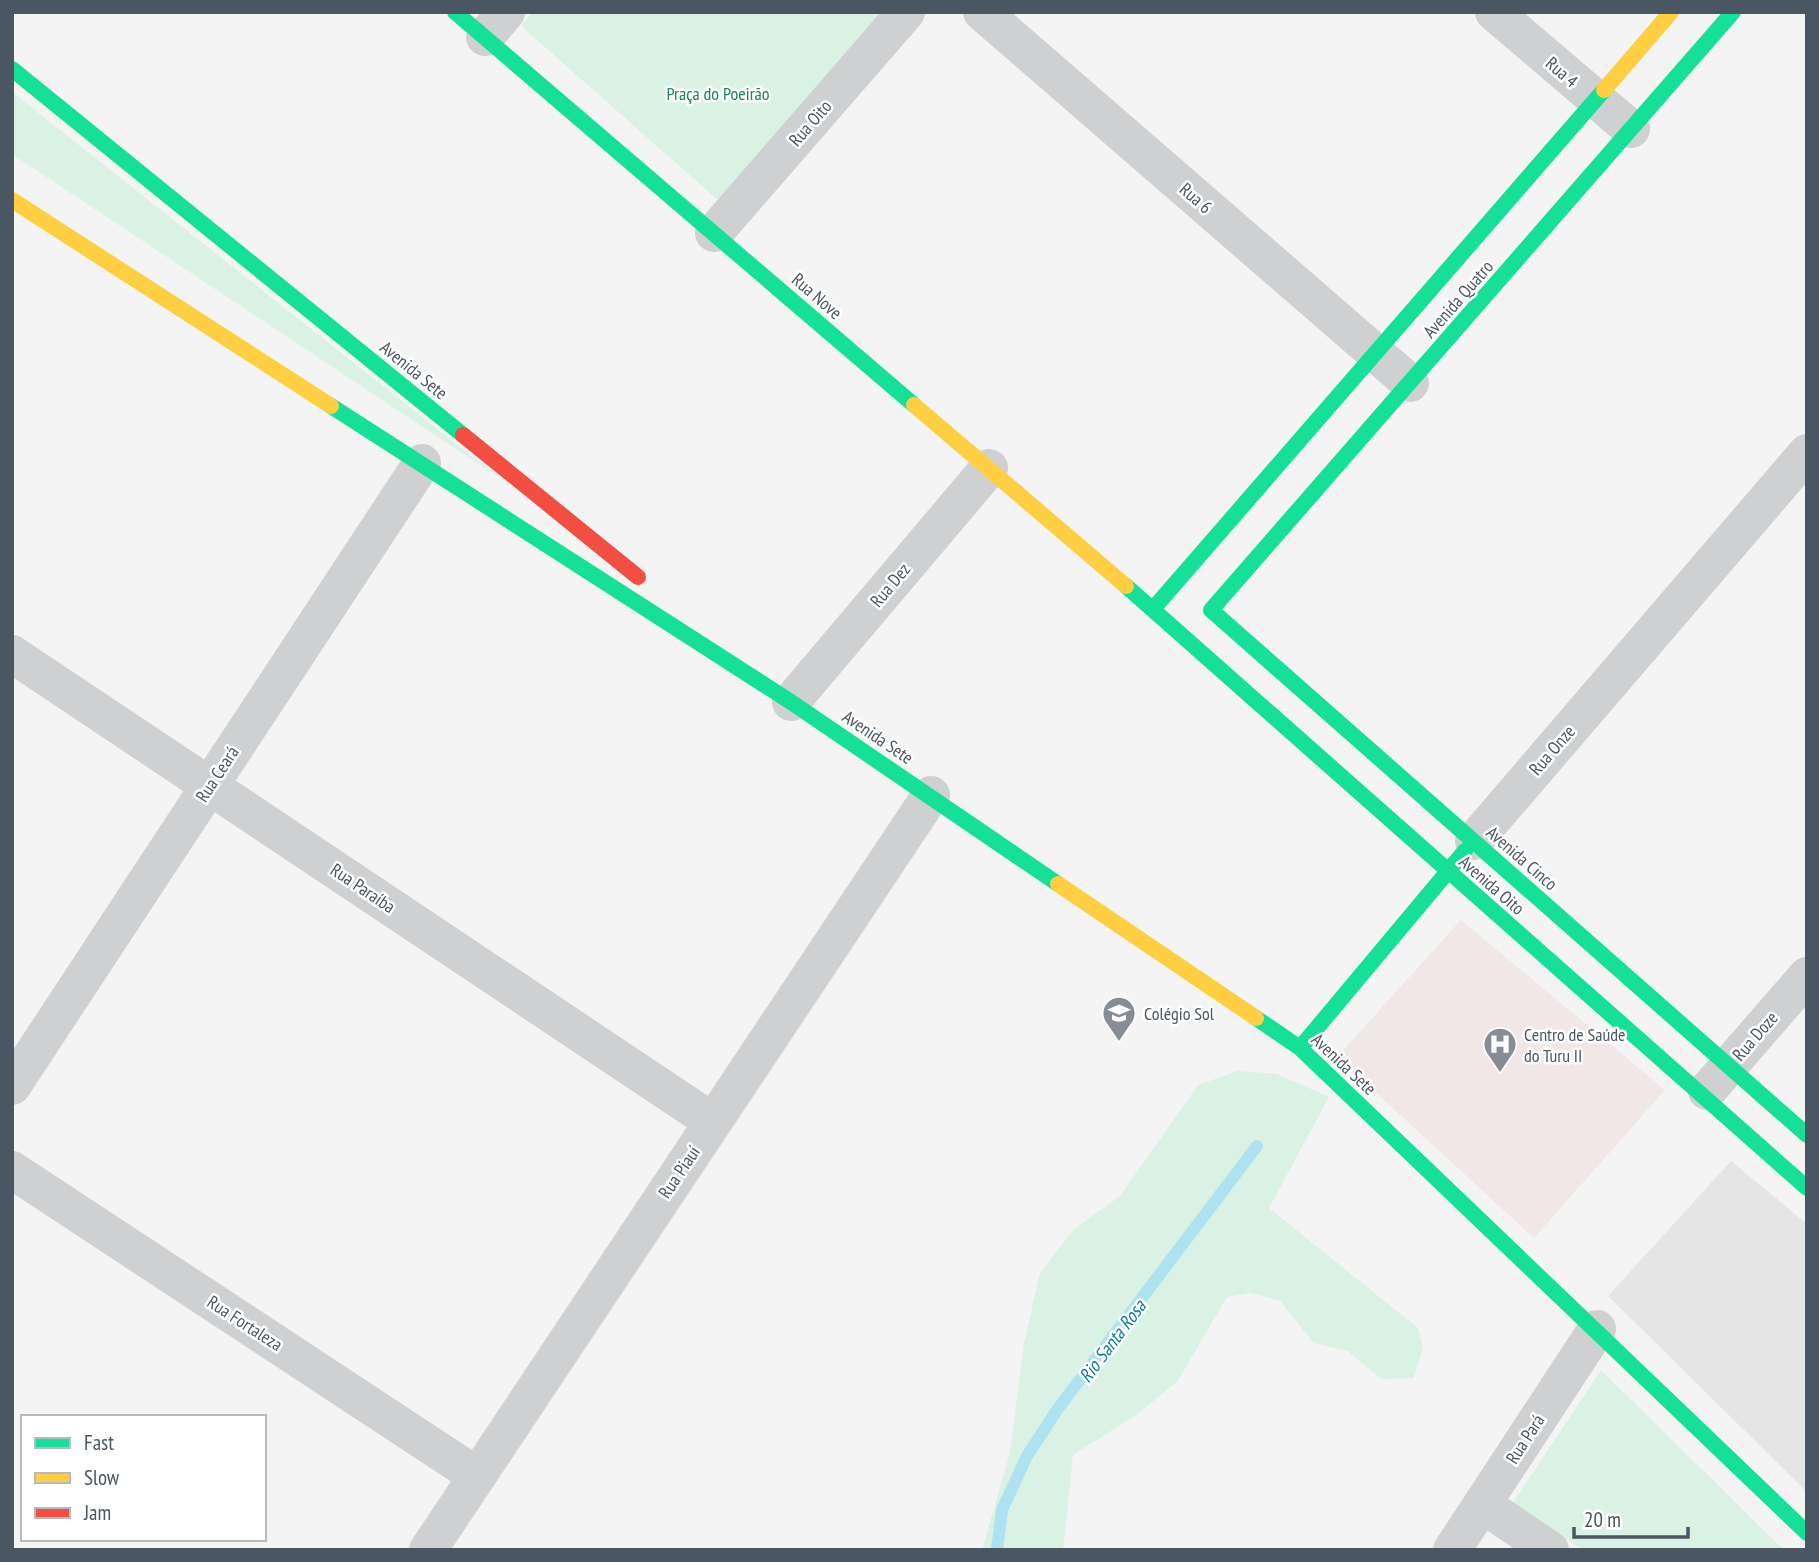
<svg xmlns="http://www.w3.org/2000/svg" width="1819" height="1562" font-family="'PT Sans Narrow',sans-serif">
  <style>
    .education { fill: #e6e5e6 }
    .medical { fill: #f1e7e6 }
    .green { fill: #d9f2e3 }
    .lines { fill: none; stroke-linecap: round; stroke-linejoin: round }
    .stream { stroke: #aee2f0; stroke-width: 12 }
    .street { stroke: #ced0d2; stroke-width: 38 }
    .fast { stroke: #16e098; stroke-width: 16 }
    .slow { stroke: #ffcf43; stroke-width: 16 }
    .jam { stroke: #f24e42; stroke-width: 16 }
    .labels { text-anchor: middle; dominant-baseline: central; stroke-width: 5; stroke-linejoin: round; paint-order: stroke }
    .street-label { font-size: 18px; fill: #4a5661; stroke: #fff }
    .park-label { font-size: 18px; fill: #17864f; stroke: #fff }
    .poi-label { font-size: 18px; fill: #4a5661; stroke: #fff; text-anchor: start }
    .water-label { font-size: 19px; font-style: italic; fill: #0c7c9b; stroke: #fff }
  </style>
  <rect width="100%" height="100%" fill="#f4f4f4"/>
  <!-- education -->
  <path class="education" d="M1731,1161L1807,1224V1492L1608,1296Z"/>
  <!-- medical -->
  <path class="medical" d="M1461,920L1665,1090L1534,1238L1337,1057Z"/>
  <!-- green -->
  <path class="green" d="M533,12H891L728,209L521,26Z
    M12,92L498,477L12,154Z
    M1238,1071L1277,1074L1329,1097L1269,1208L1418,1328L1423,1348L1414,1378L1381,1379L1348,1351L1314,1343L1280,1301L1250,1293L1227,1297L1177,1382L1136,1415L1073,1455L1063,1550H982L1010,1453L1024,1343L1040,1273L1074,1229L1120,1196L1198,1085Z
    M1601,1370L1784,1550H1583L1512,1504Z"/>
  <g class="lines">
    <!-- stream -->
    <path class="stream" d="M997,1550L1002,1510L1027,1456L1057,1410L1257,1146"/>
    <!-- street -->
    <path class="street" d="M982,12L1410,383
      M1494,12L1631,129
      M485,37L506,12
      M714,233L906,12
      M12,654L713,1122
      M791,702L989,468
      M1474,841L1807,453
      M12,1086L422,463
      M1707,1091L1807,976
      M12,1170L477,1476
      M1482,1504L1550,1550
      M428,1550L931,795
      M1452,1550L1597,1329"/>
    <!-- fast -->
    <path class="fast" d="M455,12L914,405
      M12,69L463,435
      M331,406L791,702L1058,884
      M1126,586L1807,1188
      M1153,609L1604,90
      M1211,610L1807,1135
      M1211,610L1733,12
      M1256,1018L1300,1048L1807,1533
      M1300,1048L1465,851"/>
    <!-- slow -->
    <path class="slow" d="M1604,90L1671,12
      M12,200L331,406
      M914,405L1126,586
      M1058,884L1256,1018"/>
    <!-- jam -->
    <path class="jam" d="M463,435L638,577"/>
  </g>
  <!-- icons -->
  <defs>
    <symbol id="school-pin" viewBox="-11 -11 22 30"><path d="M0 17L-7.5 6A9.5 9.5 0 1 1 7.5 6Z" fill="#868d94" stroke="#fff"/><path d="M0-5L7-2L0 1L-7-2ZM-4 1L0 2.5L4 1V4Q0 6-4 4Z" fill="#fff"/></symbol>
    <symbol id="hospital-pin" viewBox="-11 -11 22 30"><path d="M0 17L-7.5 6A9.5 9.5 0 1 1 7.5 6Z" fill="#868d94" stroke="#fff"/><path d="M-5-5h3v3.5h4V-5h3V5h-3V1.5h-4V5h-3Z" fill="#fff"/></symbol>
  </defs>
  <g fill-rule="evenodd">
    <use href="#school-pin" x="1100" y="994" width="38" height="52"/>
    <use href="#hospital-pin" x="1481" y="1025" width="38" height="52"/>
  </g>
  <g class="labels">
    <!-- street labels -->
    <g class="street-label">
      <text transform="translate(1562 72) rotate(41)">Rua 4</text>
      <text transform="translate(810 123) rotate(-49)">Rua Oito</text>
      <text transform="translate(1196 198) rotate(41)">Rua 6</text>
      <text transform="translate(817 296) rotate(41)">Rua Nove</text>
      <text transform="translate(1458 299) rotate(-49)">Avenida Quatro</text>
      <text transform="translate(414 370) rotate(39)">Avenida Sete</text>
      <text transform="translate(890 585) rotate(-50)">Rua Dez</text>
      <text transform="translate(878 737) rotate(34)">Avenida Sete</text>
      <text transform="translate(1552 750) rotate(-49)">Rua Onze</text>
      <text transform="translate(217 774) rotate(-57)">Rua Ceará</text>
      <text transform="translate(1522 858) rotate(41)">Avenida Cinco</text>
      <text transform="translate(1492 885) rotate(41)">Avenida Oito</text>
      <text transform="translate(363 888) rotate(34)">Rua Paraíba</text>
      <text transform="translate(1755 1036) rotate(-49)">Rua Doze</text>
      <text transform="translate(1344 1064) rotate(43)">Avenida Sete</text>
      <text transform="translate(679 1172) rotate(-56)">Rua Piauí</text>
      <text transform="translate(245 1323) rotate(33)">Rua Fortaleza</text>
      <text transform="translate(1525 1439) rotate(-57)">Rua Pará</text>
    </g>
    <!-- park labels -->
    <g class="park-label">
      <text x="718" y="93">Praça do Poeirão</text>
    </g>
    <!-- poi labels -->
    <g class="poi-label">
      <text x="1144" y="1013">Colégio Sol</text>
      <text x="1524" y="1034">Centro de Saúde<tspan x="1524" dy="21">do Turu II</tspan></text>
    </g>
    <!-- water labels -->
    <g class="water-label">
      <text transform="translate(1112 1341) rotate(-53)">Rio Santa Rosa</text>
    </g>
  </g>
  <!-- border -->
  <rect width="1819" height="1562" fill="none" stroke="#4a5661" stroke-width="28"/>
  <!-- legend -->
  <rect x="21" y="1415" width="245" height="126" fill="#ffffff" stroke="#b7bbc0" stroke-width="2"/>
  <rect x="35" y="1438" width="35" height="10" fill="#16e098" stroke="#b7bbc0" stroke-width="2"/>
  <text x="84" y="1450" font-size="21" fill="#4a5661">Fast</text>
  <rect x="35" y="1473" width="35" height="10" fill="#ffcf43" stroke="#b7bbc0" stroke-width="2"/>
  <text x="84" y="1485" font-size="21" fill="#4a5661">Slow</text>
  <rect x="35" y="1508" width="35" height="10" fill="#f24e42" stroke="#b7bbc0" stroke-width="2"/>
  <text x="84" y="1520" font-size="21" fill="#4a5661">Jam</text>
  <!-- scale -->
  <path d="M1574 1527v10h114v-10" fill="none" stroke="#4a5661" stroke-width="3.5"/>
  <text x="1584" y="1527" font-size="21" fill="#4a5661" stroke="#ffffff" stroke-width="5" paint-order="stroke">20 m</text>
</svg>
